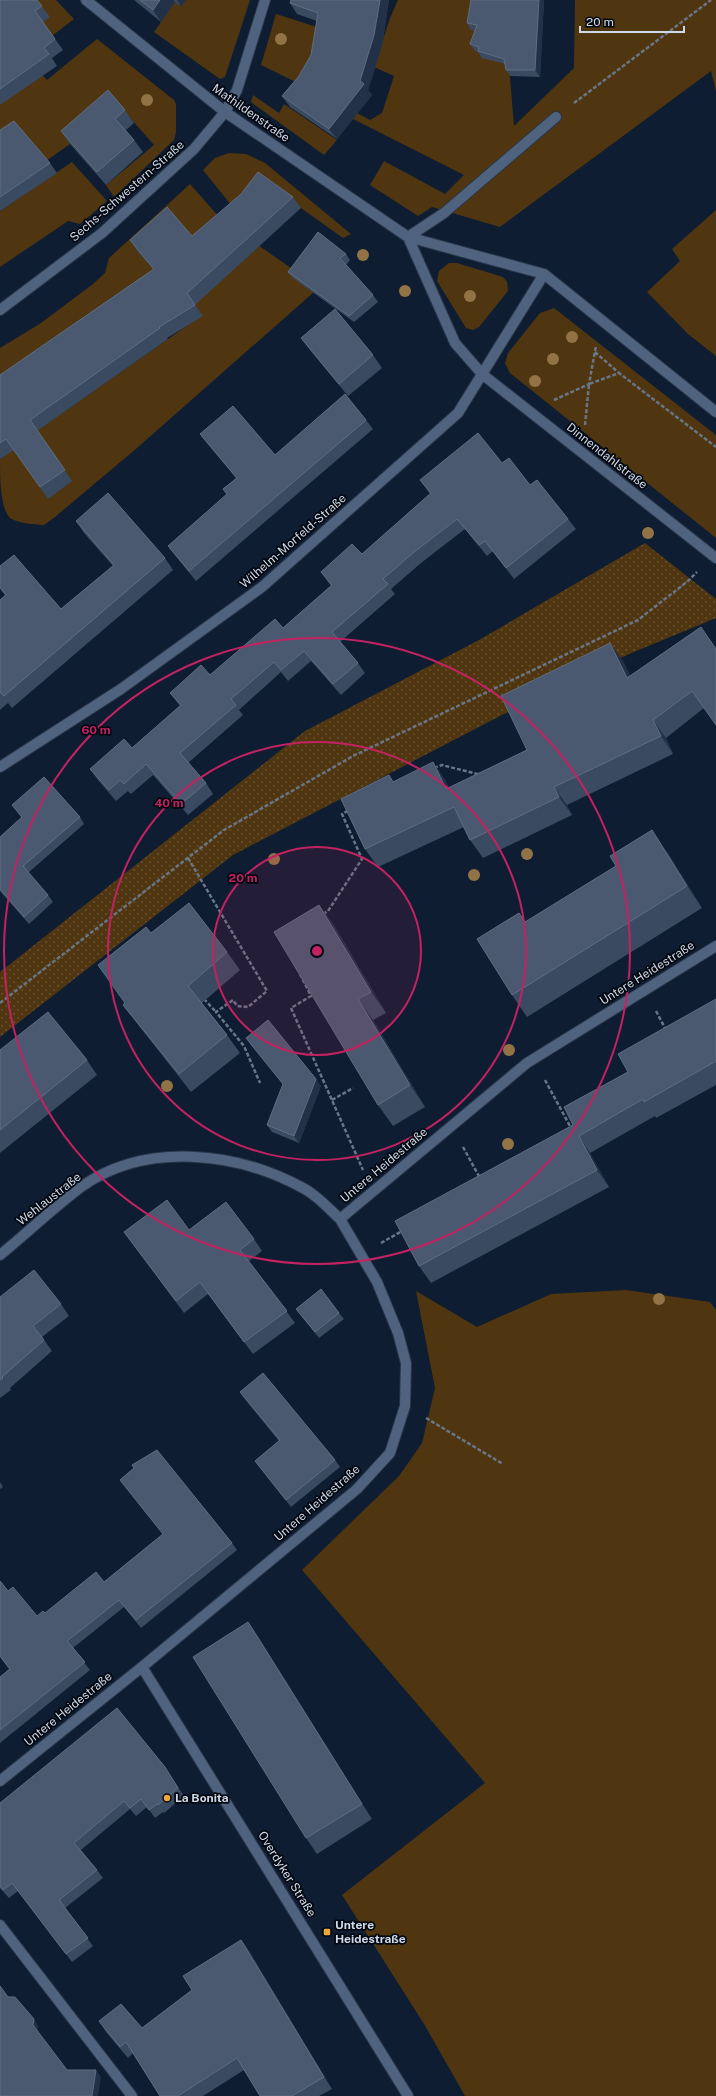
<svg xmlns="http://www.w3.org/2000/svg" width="716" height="2096" font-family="'Public Sans',sans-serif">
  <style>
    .green { fill: #4f3610 }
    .park { fill: url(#park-dots) }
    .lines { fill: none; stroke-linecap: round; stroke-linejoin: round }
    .minor-casing { stroke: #29374b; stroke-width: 12 }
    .path { stroke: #697688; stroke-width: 2.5; stroke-dasharray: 4 2; stroke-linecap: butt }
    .minor { stroke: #50637e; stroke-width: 10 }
    .tree { fill: #917346 }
    .wall { fill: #3a4a60 }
    .shaded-wall { fill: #223148 }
    .building { fill: #4a596f; stroke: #5f6e82 }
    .ring { fill: none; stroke: #c32262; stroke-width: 2 }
    .poi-dot { fill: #eda83b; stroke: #030710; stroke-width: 1.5 }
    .labels { text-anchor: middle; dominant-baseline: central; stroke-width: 3.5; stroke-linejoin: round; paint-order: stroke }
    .street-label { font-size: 12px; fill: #cfdae8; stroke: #030710 }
    .poi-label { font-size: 12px; font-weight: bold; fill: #cfdae8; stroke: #030710; text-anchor: start }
    .centre { fill: #c32262; stroke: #030710; stroke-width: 2 }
    .ring-label { font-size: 12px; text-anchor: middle; font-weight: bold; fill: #c32262; stroke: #030710; stroke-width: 3.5; stroke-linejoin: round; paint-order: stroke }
  </style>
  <defs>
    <pattern id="park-dots" width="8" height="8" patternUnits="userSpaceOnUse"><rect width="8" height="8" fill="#4f3610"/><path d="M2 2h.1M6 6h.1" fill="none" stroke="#675233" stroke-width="1.8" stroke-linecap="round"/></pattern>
  </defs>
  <rect width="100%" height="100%" fill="#0e1d32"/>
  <!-- green -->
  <path class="green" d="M37,0H56L74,19L26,56L47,80L97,39L174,100L176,104V132L174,140L114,197L106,185L154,145L117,103L70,144L46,161L0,144V37Z
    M186,0H250L225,77L220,79L154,32L175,2L181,6Z
    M398,0H512L484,54L509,65L514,126L574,68L575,0H716V91L711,71L500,227L432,207L418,216L370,185L384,161L445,194L464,175L353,119L357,113L370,120L382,113L394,76L374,67L390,18Z
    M276,14L320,28L306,87L261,65Z
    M253,95L279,113L284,104L337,140L324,155L251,102Z
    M229,153L246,154L265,163L351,234L343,238L266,183L258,245L298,273L314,292L137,448L55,517L44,525C33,524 20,524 10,518C0,508 0,476 0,459L3,457L0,454L48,423L188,325L0,392V348L41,323L93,284L105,273L109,258L190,184L220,218L232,206L203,170L215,158Z
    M72,162L107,201L80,224L68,221L0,267V211Z
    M716,210V356L688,334L647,292L680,261L672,249Z
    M449,263H457L503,277L507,282L508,291L479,327L473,330L466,328L437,281L439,271Z
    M554,308L716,435V538L510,373L505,363L508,353L540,313Z
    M626,1290L710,1302L716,1310V2096H465L424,2024L342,1895L485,1783L302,1570L399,1476L422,1443L435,1388L416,1291L477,1327L551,1294Z"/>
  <!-- park -->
  <path class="park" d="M645,543L716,599V618L629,654L500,716L233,855L0,1037V972L305,731L479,640Z"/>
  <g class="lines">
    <defs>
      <path id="minor" d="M86,0L225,112L408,237L544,274L716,412
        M408,237L455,343L482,374L716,558
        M408,237L444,213L556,117
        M0,310L102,233L194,149L225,112L237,90L265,0
        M0,767L121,689L262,587L458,413L544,274
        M0,1255C27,1233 53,1208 81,1187C146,1141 237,1152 303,1188C317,1195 329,1209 340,1219
        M142,1667L408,2096
        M0,1781L142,1667L357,1489L390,1453L405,1406L406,1363L398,1333L377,1282L340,1219L527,1063L716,946
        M0,1925L132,2096"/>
    </defs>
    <!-- minor casing -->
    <use href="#minor" class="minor-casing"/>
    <!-- path -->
    <path class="path" d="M574,103L711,0
      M595,352L619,373
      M554,400L589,384L596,346
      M585,425L589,384L619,373L716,447
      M434,768L442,765L481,775
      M188,858L267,991L248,1007L237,1006L233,1000L216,1012L244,1046L260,1083
      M323,914L328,911L362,859L342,814L349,810
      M300,974L311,996L291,1008L363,1170
      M204,999L216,1012
      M0,1003L224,830L353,756L638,620L688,581L697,572
      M656,1011L666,1030
      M545,1080L571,1128
      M332,1100L353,1088
      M463,1147L480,1178
      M381,1243L402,1231
      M426,1418L503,1464"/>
    <!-- minor -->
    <use href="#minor" class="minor"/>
  </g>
  <!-- trees -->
  <g class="tree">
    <circle cx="281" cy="39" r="6"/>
    <circle cx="147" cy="100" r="6"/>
    <circle cx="363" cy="255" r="6"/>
    <circle cx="405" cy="291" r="6"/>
    <circle cx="470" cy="296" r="6"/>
    <circle cx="572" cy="337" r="6"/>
    <circle cx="553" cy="359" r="6"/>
    <circle cx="535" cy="381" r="6"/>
    <circle cx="648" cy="533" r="6"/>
    <circle cx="527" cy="854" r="6"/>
    <circle cx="274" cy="859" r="6"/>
    <circle cx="474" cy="875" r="6"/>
    <circle cx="509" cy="1050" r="6"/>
    <circle cx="167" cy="1086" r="6"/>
    <circle cx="508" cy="1144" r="6"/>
    <circle cx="659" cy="1299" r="6"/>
  </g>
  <!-- wall -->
  <path class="wall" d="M0,0H37L50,17L43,22L63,50L52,58L57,66L0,105Z
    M134,0H186L181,7L175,2L161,22Z
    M389,0L382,46L368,90L372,95L337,139L290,107L282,96L299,76L311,55L317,21L297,14L290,3Z
    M471,0H544L540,77L510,76L506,70L505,64L482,58L478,52L475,51L470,44L475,31L471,30L467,23Z
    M125,110L134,123L126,130L134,140L143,152L106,185L70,144L61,131Z
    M0,130L50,163L57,173L0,211Z
    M293,197L301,208L195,305L203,316L167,338L168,339L37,431L72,481L48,499L14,450L0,459V375L153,269L137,251L130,240L192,236Z
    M346,254L350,260L346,265L373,295L378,302L354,322L293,278L288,272Z
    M301,338L373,355L382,368L348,396L310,350Z
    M366,420L373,429L196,581L175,555L168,546L227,495L223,489L236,478L207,443L200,434L275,455Z
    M502,463L530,485L568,519L576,529L514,579L493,551L487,556L465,529L421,563L391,589L395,594L340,642L358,663L365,673L341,695L311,661L288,681L281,672L239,710L243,715L188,763L206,783L213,794L188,815L153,775L131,794L128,791L116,801L98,780L90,769L132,748L180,706L170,693L210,675L283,628L331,586L321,572L362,554L430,494L420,480Z
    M76,521L165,558L173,570L12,708L8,703L0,710V600L5,595L0,589V566L61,609L113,566L84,533Z
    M701,627L704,708L666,738L673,754L567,805L572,815L483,858L470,840L464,827L378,867L365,849L433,762L445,780L449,788L527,750L623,661L630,676Z
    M12,805L80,817L84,824L28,873L48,895L53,902L29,924L0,891V837L22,818Z
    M667,852L702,908L527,1017L512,995L519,913L526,922Z
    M319,905L335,927L386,1013L373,1020L425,1107L393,1126L378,1105Z
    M151,933L227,952L240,970L202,1003L227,1035L240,1053L191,1092L136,1022L123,1005L125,1003Z
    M716,999V1085L656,1118L655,1116L590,1153L609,1187L431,1283L419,1266L573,1125L628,1072Z
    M246,1038L321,1086L299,1143L272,1132L267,1125L283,1084L251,1045Z
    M0,1050L87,1060L97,1075L0,1153Z
    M189,1230L254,1239L262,1251L249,1261L295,1323L253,1354L208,1294L184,1313L124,1232Z
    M0,1297L61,1304L69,1316L42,1337L52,1351L10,1388L11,1390L0,1398Z
    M296,1309L339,1313L344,1319L319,1338Z
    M240,1392L335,1460L340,1467L291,1507L255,1461L279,1441L244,1398Z
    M120,1480L232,1543L237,1550L141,1628L124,1607L73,1648L90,1670L0,1743V1677L9,1669L0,1657V1581L8,1591L37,1616L45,1613L104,1582L163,1534L126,1488Z
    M0,1482L3,1487L0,1489Z
    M248,1622L259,1638L372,1819L317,1854L306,1838Z
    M171,1776L184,1796L164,1813L163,1812L155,1818L147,1807L136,1816L130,1809L81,1850L97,1870L103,1878L65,1908L93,1946L72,1962L18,1891L9,1898L0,1888V1803Z
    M241,1940L249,1951L332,2089L319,2096H260L244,2070L203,2096H160L133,2053L128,2058L106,2032L99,2021L142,2028L192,1990Z"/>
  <!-- shaded-wall -->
  <path class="shaded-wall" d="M160,0H174L175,2L161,22L153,10Z
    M177,0H186L181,7Z
    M380,0H389L382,46L368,90L372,95L337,139L329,129L360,81Z
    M539,0H544L540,77L535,70Z
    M610,643L623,661L640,696L627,678Z
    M653,720L666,738L673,754L661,736Z
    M433,762L445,780L458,807L446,789Z
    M554,787L567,805L572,815L559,797Z
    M652,830L667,852L702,908L687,886Z
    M319,905L335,927L386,1013L371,992Z
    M358,999L373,1020L425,1107L410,1085Z
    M316,1079L321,1086L299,1143L294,1136Z
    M579,1136L590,1153L609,1187L597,1170Z
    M248,1622L259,1638L372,1819L362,1804Z
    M165,1767L171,1776L184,1796L178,1788Z
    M241,1940L249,1951L332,2089L324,2077Z
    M34,2019L38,2026L37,2032L33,2025Z
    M96,2070L101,2077L98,2096H92Z"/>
  <!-- building -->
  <path class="building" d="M0,0H37L42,6L35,11L55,39L44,48L49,54L0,89Z
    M140,0H160L153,10Z
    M291,0H380L374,35L360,81L364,84L329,129L282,96L299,76L311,55L318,13L290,3Z
    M471,0H539L535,70H506L504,59L478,51L479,47L470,44L477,25L467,23Z
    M108,90L125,110L115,119L134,140L97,172L61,131Z
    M14,121L50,163L0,197V130Z
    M258,172L293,197L187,293L195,305L159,327L160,328L30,420L65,470L40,487L6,439L0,443V375L154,269L130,240L167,207L192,236L241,194Z
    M318,232L346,254L340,258L373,295L349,316L288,272Z
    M335,309L373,355L339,384L301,338Z
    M345,394L366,420L189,571L168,546L227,494L223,489L237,478L200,434L233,406L275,455Z
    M478,433L502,463L509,458L530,485L537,480L568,519L506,568L485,541L479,545L457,519L414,552L383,579L388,584L332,632L358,663L333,684L304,651L281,670L274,662L231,699L236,705L180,753L206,783L181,804L146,764L124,784L120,780L109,790L90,769L124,739L132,748L181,705L170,693L201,665L210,675L275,619L283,628L332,585L321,572L352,544L362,554L431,493L420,480Z
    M108,493L165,558L4,696L0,692V600L6,595L0,587V566L14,555L61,609L114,565L76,521Z
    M701,627L716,649V725L692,691L653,720L661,736L554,787L559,797L470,840L454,807L365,849L341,799L389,775L393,782L433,762L446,789L527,750L501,696L610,643L627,678Z
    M44,777L80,817L23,866L48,895L24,917L0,889V837L22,817L12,805Z
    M652,830L687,886L512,995L477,939L519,913L525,922L616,866L610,856Z
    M189,903L227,952L188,986L227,1035L179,1074L123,1005L125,1003L98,965L146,927L151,933Z
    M319,905L371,992L358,999L410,1085L378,1105L274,932Z
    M716,999V1061L644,1102L643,1099L579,1136L597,1170L419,1266L395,1221L573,1125L564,1107L628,1072L618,1054Z
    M48,1012L87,1060L0,1130V1050Z
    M268,1020L316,1079L294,1136L267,1125L283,1084L246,1038Z
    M167,1200L189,1230L226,1202L254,1239L240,1250L287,1311L244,1342L200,1282L176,1301L124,1232Z
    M34,1270L61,1304L33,1326L44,1340L2,1377L3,1378L0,1380V1297Z
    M321,1289L339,1313L315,1332L296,1309Z
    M263,1373L335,1460L286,1500L255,1461L280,1440L240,1392Z
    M157,1450L232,1543L136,1620L119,1600L67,1641L85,1662L0,1730V1677L10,1669L0,1656V1581L8,1591L13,1587L37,1616L43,1611L45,1613L96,1572L104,1582L163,1534L120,1480L134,1468L132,1465Z
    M248,1622L362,1804L306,1838L193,1657Z
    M117,1708L165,1767L178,1788L158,1805L157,1804L149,1810L141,1799L130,1808L124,1801L74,1843L97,1870L59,1900L88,1938L66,1954L12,1883L3,1890L0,1886V1803Z
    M241,1940L324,2077L292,2096H260L237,2058L178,2096H160L126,2042L120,2047L99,2021L121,2004L142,2028L192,1990L183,1976Z
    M0,1986L8,1997H15L34,2019L33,2025L67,2070H96L92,2096H0Z"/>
  <!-- distance rings -->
  <circle cx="317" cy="951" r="104" fill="#c32262" fill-opacity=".12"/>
  <g class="ring">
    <circle cx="317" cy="951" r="104"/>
    <circle cx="317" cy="951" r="209"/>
    <circle cx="317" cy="951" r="313"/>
  </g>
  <!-- markers -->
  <g class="poi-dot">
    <circle cx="167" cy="1798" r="4"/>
    <rect x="323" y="1928" width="8" height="8" rx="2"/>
  </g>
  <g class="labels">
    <!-- street labels -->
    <g class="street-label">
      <text transform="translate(251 113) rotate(35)">Mathildenstraße</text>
      <text transform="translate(127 191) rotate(-41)">Sechs-Schwestern-Straße</text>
      <text transform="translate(607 456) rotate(38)">Dinnendahlstraße</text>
      <text transform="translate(293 541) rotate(-41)">Wilhelm-Morfeld-Straße</text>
      <text transform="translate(647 973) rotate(-32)">Untere Heidestraße</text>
      <text transform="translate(384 1165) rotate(-40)">Untere Heidestraße</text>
      <text transform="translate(49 1199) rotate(-38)">Wehlaustraße</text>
      <text transform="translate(317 1503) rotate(-41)">Untere Heidestraße</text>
      <text transform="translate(68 1709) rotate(-39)">Untere Heidestraße</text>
      <text transform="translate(287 1874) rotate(58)">Overdyker Straße</text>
    </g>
    <!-- poi labels -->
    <g class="poi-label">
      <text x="175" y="1798">La Bonita</text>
      <text x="335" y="1925">Untere<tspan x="335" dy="14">Heidestraße</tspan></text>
    </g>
  </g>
  <circle cx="317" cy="951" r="6" class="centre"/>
  <g class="ring-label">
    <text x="96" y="734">60 m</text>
    <text x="169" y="807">40 m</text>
    <text x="243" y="882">20 m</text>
  </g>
  <!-- scale -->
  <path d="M580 26v6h104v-6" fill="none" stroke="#cfdae8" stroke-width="2"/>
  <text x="586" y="26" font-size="12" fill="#cfdae8" stroke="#030710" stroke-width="3" paint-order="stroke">20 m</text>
</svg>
